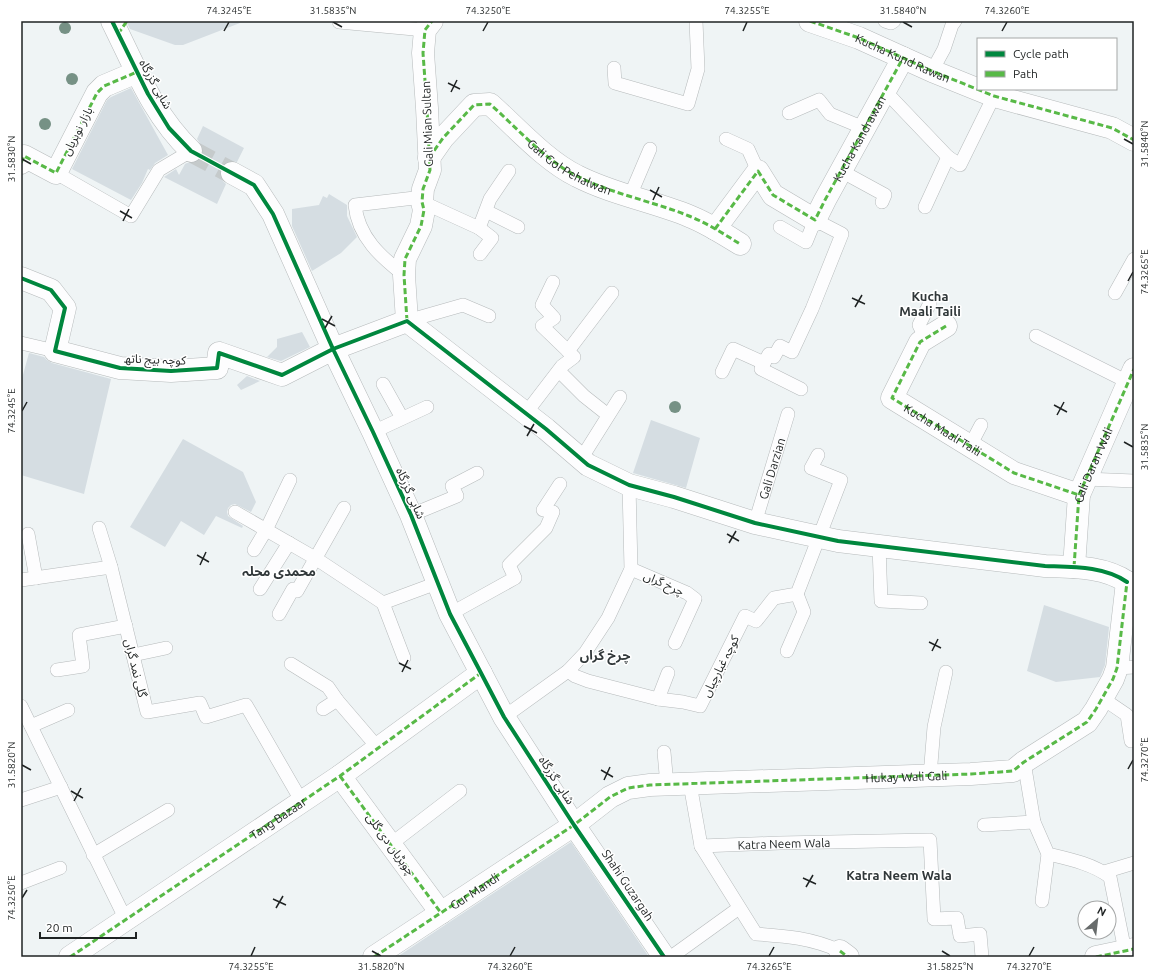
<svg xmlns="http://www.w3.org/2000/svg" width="1155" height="978" font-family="Ubuntu,'Noto Sans Arabic',sans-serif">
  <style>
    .building { fill: #d5dde2 }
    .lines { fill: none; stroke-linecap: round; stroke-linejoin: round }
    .secondary-tunnel { stroke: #c5cacb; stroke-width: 22; stroke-dasharray: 22 11; stroke-linecap: butt }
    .lane-casing { stroke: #b6babb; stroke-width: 14 }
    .street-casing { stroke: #b6babb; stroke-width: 23 }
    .secondary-casing { stroke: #b6babb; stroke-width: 23 }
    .lane { stroke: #fdfdfe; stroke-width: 13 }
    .street { stroke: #fdfdfe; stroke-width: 22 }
    .secondary { stroke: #fdfdfe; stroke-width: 22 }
    .quiet { stroke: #58b947; stroke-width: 3; stroke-dasharray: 6 3; stroke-linecap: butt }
    .cycleway-casing { stroke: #fff; stroke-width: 6 }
    .cycleway { stroke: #00873e; stroke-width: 4 }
    .tree { fill: #769185 }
    .ticks { fill: none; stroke: #1f2323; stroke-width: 1.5 }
    .labels { text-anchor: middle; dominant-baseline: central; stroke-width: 3; stroke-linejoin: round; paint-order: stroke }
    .street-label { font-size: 12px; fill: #1f2323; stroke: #fff }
    .neighbourhood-label { font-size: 13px; font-weight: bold; fill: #31383a; stroke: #fff }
    .neatline { fill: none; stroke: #1f2323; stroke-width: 1.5 }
    .ticks-label { font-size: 10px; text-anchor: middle; fill: #1f2323 }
  </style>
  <rect width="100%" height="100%" fill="#eff4f5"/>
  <!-- building -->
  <path class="building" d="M126,21H240V23L183,45H175L130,29Z
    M131,88L168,155L155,163L150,170L148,169L142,183L131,200L72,169L107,100L111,97Z
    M203,126L244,148L237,162L231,161L226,162L221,167L220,174L221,179L226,184L217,204L164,177L176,169L179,175L185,164L187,163H194L200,160L203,155V148L197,139Z
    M329,194L347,205V216L357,237L341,253L312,271L292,226V209L319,205L323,196L327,198Z
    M302,332L310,347L281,361L267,357L277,347V339Z
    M29,353L44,357L47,360L52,363L111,379L84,494L21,475V382Z
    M247,376L260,381L241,390L237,385Z
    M651,420L700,438L686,488L633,473Z
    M183,439L243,472L256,502L251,512L235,504L231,505L228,508L227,512L228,516L243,526L242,528L216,516L204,535L181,521L165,547L130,527Z
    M1044,605L1109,627L1105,665L1100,677L1056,682L1027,671Z
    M571,842L649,957H397L448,923Z"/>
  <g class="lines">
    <!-- secondary-tunnel -->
    <path class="secondary-tunnel" d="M191,151L232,173"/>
    <defs>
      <g id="lane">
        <path d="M885,21L891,23L894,21"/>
        <path d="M339,22L425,30"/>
        <path d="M614,68L615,83L688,104L698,69L696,21"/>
        <path d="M932,71L944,49L952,25L955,21"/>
        <path d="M885,91L948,157L960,165L994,96"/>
        <path d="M789,113L819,100L830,114L864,128"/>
        <path d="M726,139L748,149L758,171"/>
        <path d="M841,171L885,195L882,202"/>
        <path d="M56,173L131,216L159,170L191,151"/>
        <path d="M630,196L650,149"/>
        <path d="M422,202L479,228L490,199L509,171"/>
        <path d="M925,207L948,157"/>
        <path d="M486,211L518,227"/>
        <path d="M479,228L492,238L480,254"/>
        <path d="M404,275C381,257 358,237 355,205L423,197"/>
        <path d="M553,282L542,305L554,318L542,326L568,351"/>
        <path d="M1115,293L1134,259"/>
        <path d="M407,321L463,305L489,316"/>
        <path d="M1036,336L1128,382"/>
        <path d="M926,339L919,325L930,303"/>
        <path d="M21,343L55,351"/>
        <path d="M764,363L761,369L801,389"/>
        <path d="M559,371L584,396L608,415"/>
        <path d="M722,372L733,349L764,363L769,354L774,357L780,346L792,352L812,309L842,234L815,220L806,242L780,227"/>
        <path d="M383,384L402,418"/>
        <path d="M526,413L562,366L574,357L568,351L612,293"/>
        <path d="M373,432L427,407"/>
        <path d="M970,446L981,425"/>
        <path d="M581,459L620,397"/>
        <path d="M1086,479L1134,481"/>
        <path d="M235,512L315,558L383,603L437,583"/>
        <path d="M411,515L457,496L452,486L477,473"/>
        <path id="s1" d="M755,523L788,414"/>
        <path d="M99,528L111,567"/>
        <path d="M28,534L36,578"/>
        <path d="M879,546L881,601L921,603"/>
        <path d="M254,550L266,530L290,480"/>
        <path d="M631,569L687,593L695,599L675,643"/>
        <path d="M21,580L111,567L147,712L200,703L206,717L246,705L302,802"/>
        <path d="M260,589L289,543"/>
        <path d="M383,603L404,658"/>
        <path d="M279,614L293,589L297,591L344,508"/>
        <path d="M450,614L515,578L509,565L546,528L553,512L543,510L560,484"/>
        <path d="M787,651L804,612L797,594"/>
        <path d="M133,655L166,648"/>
        <path d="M291,664L328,687L337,700L379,749"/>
        <path d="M1117,668L1134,667"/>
        <path d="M57,670L83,666L79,635L126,626"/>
        <path d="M568,671L575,676L588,681L658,699L683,702L700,706L745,616L756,621L774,598L797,594L841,480L811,468L818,455"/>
        <path d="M1102,698L1127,715L1131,741"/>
        <path d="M658,699L668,673"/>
        <path d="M21,706L126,920"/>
        <path d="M323,709L337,700"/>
        <path d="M504,717L568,671L585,653L608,618L631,569L629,485"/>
        <path d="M31,726L68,710"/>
        <path d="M664,752L667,785"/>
        <path d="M1024,762L1034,822L1048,854C1069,859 1093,864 1110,877L1125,951"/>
        <path d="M930,776L934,727L946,672"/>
        <path id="s2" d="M690,784L701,846L780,843L930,840L934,919L957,918L960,936L980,934L982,957"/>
        <path d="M21,800L61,787"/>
        <path d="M984,825L1034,822"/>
        <path d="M391,844L460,791"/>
        <path d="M701,846L756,934C786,936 812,938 840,951"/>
        <path d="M93,855L168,810"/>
        <path d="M1104,872L1134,863"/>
        <path d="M21,883L60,868"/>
        <path d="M1042,901L1048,854"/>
        <path d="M671,957L739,908"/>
      </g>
      <g id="street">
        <path id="s3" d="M810,21L859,38L932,71L994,96L1112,128L1134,140"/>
        <path id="s4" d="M429,158L443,138L474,105L490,104C516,127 546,161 577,176C612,194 652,201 689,216C707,223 724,234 740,244"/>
        <path d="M21,163L24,156L56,173L97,93L104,86L137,72"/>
        <path id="s5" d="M715,229L758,171L773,195L815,220L825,200L903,58"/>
        <path d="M21,278L51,290L65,308L55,351L120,368L171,371L217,368L219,353L282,375L333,349L407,321L546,429L588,465L629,485L674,497L755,523L838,541L1045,566C1072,567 1104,566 1127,582"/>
        <path d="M407,321L404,275L405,259L421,226L424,210L422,202L423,189L430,170L427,108L423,53L425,30L432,21"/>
        <path id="s6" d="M946,326L920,342L892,398L1014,473L1079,495"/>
        <path id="s7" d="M1074,567L1079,495L1134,369"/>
        <path d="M340,776L441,913"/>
        <path d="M840,951L848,957"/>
        <path d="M70,957L340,776L481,673"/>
        <path id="s8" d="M374,957L574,825L610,797L628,788L650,785L971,774L1013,771L1024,762L1087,722L1096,709L1113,679L1117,668L1127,582"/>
        <path d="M1096,957L1134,949"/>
      </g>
      <path id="secondary" d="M112,21C135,67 153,115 191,151
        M232,173L254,185L273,214L333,349L373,432L411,515L450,614L504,717L574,825L664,957"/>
    </defs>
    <!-- lane casing -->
    <use href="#lane" class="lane-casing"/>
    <!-- street casing -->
    <use href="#street" class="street-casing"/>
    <!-- secondary casing -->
    <use href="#secondary" class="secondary-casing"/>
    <!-- lane -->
    <use href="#lane" class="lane"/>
    <!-- street -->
    <use href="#street" class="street"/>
    <!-- secondary -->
    <use href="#secondary" class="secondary"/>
    <!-- quiet -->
    <g class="quiet">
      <path d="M810,21L859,38L932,71L994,96L1112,128L1134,140"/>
      <path d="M118,34L127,21"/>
      <path d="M429,158L443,138L474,105L490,104C516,127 546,161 577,176C612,194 652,201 689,216C707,223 724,234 740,244"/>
      <path d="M21,163L24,156L56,173L97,93L104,86L137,72"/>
      <path d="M715,229L758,171L773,195L815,220L825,200L903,58"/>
      <path d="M407,321L404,275L405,259L421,226L424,210L422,202L423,189L430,170L427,108L423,53L425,30L432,21"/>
      <path d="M946,326L920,342L892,398L1014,473L1079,495"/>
      <path d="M1074,567L1079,495L1134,369"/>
      <path d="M340,776L441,913"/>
      <path d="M840,951L848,957"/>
      <path id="s9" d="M70,957L340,776L481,673"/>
      <path d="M374,957L574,825L610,797L628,788L650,785L971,774L1013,771L1024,762L1087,722L1096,709L1113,679L1117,668L1127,582"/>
      <path d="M1096,957L1134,949"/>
    </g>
    <defs>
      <path id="cycleway" d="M112,21L148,94L169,128L191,151L254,185L273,214L333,349L373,432L411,515L450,614L481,673L504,717L574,825L664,957
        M21,278L51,290L65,308L55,351L120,368L171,371L217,368L219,353L282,375L333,349L407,321L546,429L588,465L629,485L674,497L755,523L838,541L1045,566C1072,567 1104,566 1127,582"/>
    </defs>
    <!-- cycleway casing -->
    <use href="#cycleway" class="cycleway-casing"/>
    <!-- cycleway -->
    <use href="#cycleway" class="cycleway"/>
  </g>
  <!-- trees -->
  <g class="tree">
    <circle cx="65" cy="28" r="6"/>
    <circle cx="72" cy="79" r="6"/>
    <circle cx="45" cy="124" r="6"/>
    <circle cx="675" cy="407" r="6"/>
  </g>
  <!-- ticks -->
  <path class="ticks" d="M333,22L342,27M903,22L912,27M224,31L229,22M483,31L488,22M743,31L747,22M1002,31L1007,22M448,83L460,89M451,92L457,80M1124,139L1133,144M22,159L31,164M650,190L662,197M653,200L659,187M120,211L132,218M123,221L129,209M1128,281L1133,272M852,298L865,304M855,307L862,295M322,319L335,326M325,328L332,316M1054,405L1067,412M22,411L27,402M1057,415L1064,402M524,426L537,433M527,436L534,424M1124,442L1133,447M727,534L739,541M729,543L736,531M197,555L209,562M200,565L206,552M929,642L941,648M932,651L938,639M399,663L411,669M402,672L408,660M22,765L31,770M1128,769L1133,760M601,770L613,777M604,780L610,767M71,791L83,798M74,801L81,788M803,878L816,884M806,887L813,875M22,898L27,890M273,899L286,905M276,908L283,896M372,951L381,956M942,951L950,956M251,956L255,947M510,956L515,947M769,956L774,947M1029,956L1034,947"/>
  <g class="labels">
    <!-- street labels -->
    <g class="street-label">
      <text stroke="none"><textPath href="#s3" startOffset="100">Kucha Kund Rawan</textPath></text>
      <text transform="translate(156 84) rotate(61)">شاہی گزرگاہ</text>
      <text transform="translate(427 124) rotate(-92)">Gali Mian Sultan</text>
      <text transform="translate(77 131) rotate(-63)">بازار نوہریاں</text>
      <text stroke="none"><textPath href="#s5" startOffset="242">Kucha Kandrawan</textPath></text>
      <text stroke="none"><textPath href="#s4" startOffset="188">Gali Gol Pehalwan</textPath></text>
      <text transform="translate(155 359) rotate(2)">کوچہ بیج ناتھ</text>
      <text stroke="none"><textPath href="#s6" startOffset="153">Kucha Maali Taili</textPath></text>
      <text stroke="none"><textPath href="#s7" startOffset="105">Gali Daran Wali</textPath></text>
      <text stroke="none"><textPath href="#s1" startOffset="57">Gali Darzian</textPath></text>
      <text transform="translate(411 493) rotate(66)">شاہی گزرگاہ</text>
      <text transform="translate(664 583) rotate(24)">چرخ گراں</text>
      <text transform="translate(720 666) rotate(-63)">کوچہ غبارچیاں</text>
      <text transform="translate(136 668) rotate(76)">گلی نمد گراں</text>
      <text stroke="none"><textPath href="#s8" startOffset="584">Hukay Wali Gali</textPath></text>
      <text transform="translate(557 780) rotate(57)">شاہی گزرگاہ</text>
      <text stroke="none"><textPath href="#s9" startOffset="250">Tang Bazaar</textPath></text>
      <text stroke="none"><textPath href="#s2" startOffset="146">Katra Neem Wala</textPath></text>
      <text transform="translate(391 844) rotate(54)">چوہڑیاں دی گلی</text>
      <text transform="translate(628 885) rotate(56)">Shahi Guzargah</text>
      <text stroke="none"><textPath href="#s8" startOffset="120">Gur Mandi</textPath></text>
    </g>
    <!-- neighbourhood labels -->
    <g class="neighbourhood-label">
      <text x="930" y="296">Kucha<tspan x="930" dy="15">Maali Taili</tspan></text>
      <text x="279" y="571">محمدی محلہ</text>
      <text x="605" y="655">چرخ گراں</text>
      <text x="899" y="875">Katra Neem Wala</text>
    </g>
  </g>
  <!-- border -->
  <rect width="1155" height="978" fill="none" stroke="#ffffff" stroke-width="44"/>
  <!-- legend -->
  <rect x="977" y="38" width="140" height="52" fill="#ffffff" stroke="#a5a7a7"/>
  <rect x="985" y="51" width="20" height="6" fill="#00873e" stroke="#a5a7a7"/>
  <text x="1013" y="58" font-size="12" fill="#1f2323">Cycle path</text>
  <rect x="985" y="71" width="20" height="6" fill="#58b947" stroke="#a5a7a7"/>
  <text x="1013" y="78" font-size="12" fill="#1f2323">Path</text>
  <!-- north arrow -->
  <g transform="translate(1097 920) rotate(28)"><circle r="19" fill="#ffffff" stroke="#a5a7a7"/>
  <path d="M0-3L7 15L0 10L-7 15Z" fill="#686c6c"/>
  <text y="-6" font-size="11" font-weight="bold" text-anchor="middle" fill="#1f2323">N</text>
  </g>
  <!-- scale -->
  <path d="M40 932v6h96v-6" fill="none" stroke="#1f2323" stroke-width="2"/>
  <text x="46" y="932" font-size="12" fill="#1f2323" stroke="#ffffff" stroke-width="3" paint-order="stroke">20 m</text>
  <rect x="22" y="22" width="1111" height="934" class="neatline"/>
  <g class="ticks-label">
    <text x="229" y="14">74.3245°E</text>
    <text x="333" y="14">31.5835°N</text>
    <text x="488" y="14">74.3250°E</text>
    <text x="747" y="14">74.3255°E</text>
    <text x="903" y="14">31.5840°N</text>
    <text x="1007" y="14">74.3260°E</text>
    <text transform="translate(1144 144) rotate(-90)" y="4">31.5840°N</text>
    <text transform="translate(11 159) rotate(-90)" y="4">31.5830°N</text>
    <text transform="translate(1144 272) rotate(-90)" y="4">74.3265°E</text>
    <text transform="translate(11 411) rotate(-90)" y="4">74.3245°E</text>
    <text transform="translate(1144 447) rotate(-90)" y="4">31.5835°N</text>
    <text transform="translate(1144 760) rotate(-90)" y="4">74.3270°E</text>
    <text transform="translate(11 765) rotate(-90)" y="4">31.5820°N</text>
    <text transform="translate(11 898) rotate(-90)" y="4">74.3250°E</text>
    <text x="251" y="970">74.3255°E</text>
    <text x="381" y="970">31.5820°N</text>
    <text x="510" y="970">74.3260°E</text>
    <text x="769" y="970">74.3265°E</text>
    <text x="950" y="970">31.5825°N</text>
    <text x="1029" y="970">74.3270°E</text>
  </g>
</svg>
